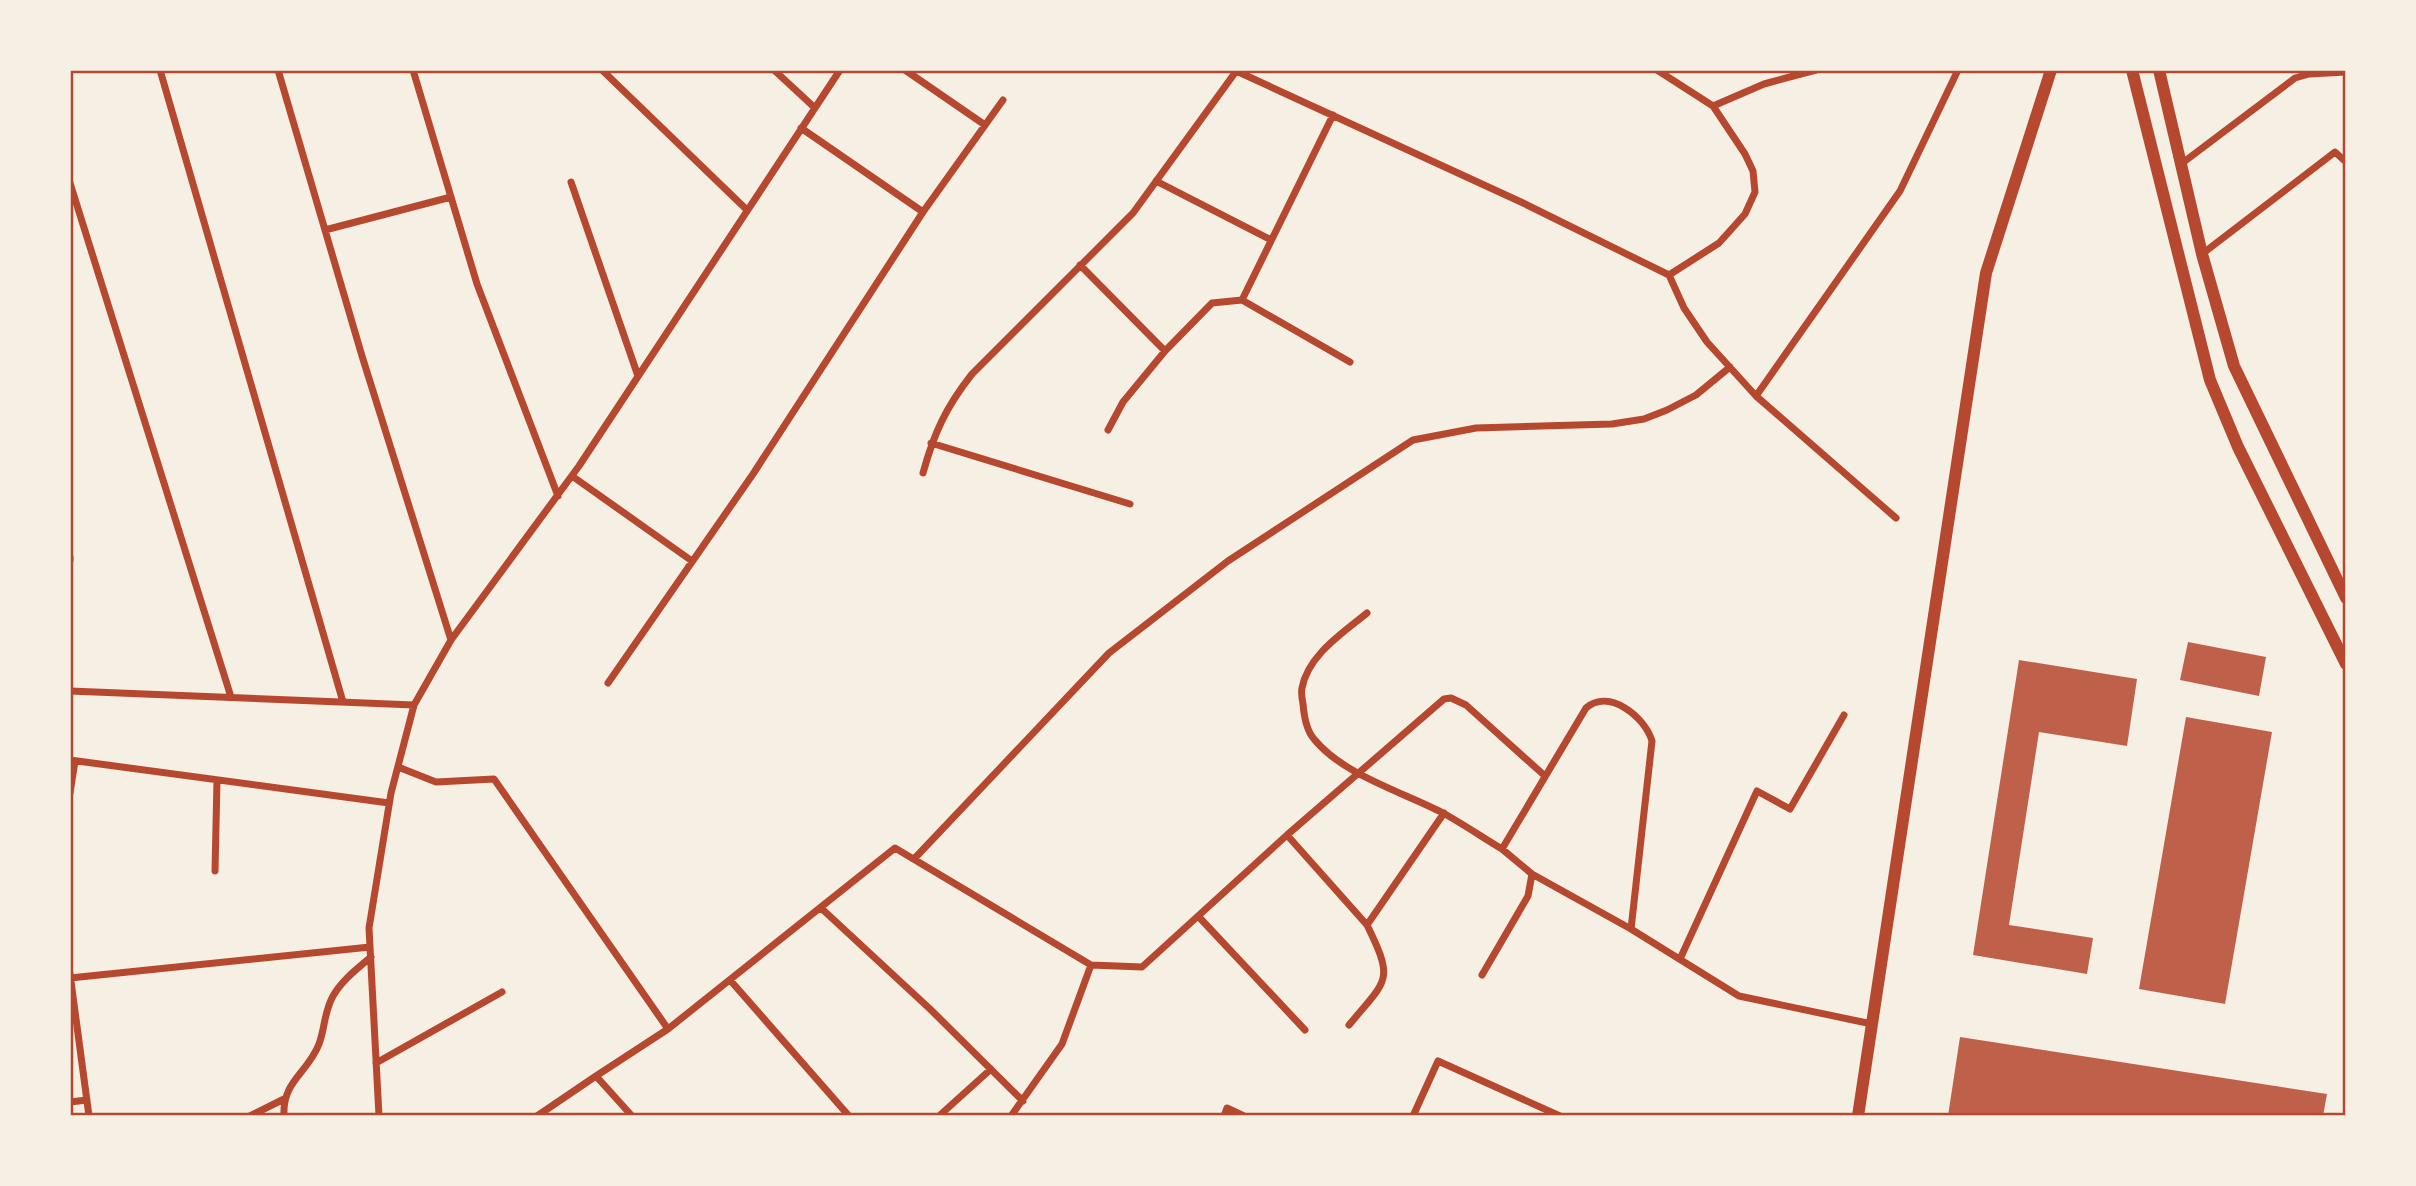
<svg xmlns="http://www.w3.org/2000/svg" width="2416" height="1186" font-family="Poppins,sans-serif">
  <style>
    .building { fill: #bf614a }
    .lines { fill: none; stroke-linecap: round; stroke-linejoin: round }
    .minor { stroke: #b5482f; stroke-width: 7 }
    .primary { stroke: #b5482f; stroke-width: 12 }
    .neatline { fill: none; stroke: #b5482f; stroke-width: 2.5 }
  </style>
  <rect width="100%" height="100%" fill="#f6efe4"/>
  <!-- building -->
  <path class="building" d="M2188,642L2266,657L2259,696L2180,680Z
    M2019,660L2137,679L2127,746L2039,732L2009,925L2093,938L2087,974L1973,955Z
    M2186,717L2272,732L2225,1004L2139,989Z
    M1960,1037L2327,1094L2323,1116H1948Z"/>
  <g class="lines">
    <!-- minor -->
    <path class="minor" d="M160,70L343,702
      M278,70L362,356L451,640
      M413,70L477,284L558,496
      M602,70L747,210
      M774,70L815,108
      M905,70L985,125
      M1234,70L1521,202L1669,275L1719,243L1745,214L1755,192L1753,171L1745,154L1713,106L1657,70
      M1713,106L1764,84L1816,70
      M2181,164L2295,78L2309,74L2346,72
      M1156,181L1271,240
      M571,182L638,376
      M70,183L231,697
      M923,212L1003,100
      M325,230L451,197
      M2202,254L2335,152L2346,162
      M1080,265L1165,351L1123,402L1108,430
      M1669,275L1684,308L1707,342L1756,396L1896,518
      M1242,300L1350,362
      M1165,351L1212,303L1242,300L1333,115
      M1756,396L1900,191L1958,70
      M931,443L1130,504
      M923,473C934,433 946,407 972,374L1133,213L1237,70
      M572,476L692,561
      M70,557V560
      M1367,613C1343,633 1308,655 1302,688C1301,693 1302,699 1303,704C1304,716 1306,730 1314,739C1343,775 1403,792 1443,813C1463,824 1482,837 1502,849L1586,708C1609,688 1645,717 1652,741L1631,929L1739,996L1872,1024
      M608,683L753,474L923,212L801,128
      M70,691L414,705
      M70,760L389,803
      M398,767L436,782L494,779L668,1029L895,848L1091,965L1142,967L1287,835L1444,699L1451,698L1466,705L1545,776
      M70,793L75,761
      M1287,835L1367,925
      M914,859L1109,653L1228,561L1413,440L1476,428L1612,424L1644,419L1667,410L1696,395L1730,367
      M215,871L217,780
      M1532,874L1631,929
      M821,908L930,1009L1023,1101
      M1198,916L1305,1030
      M1680,959L1757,791L1790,809L1844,715
      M70,974L89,1116
      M1482,975L1528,896L1532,874L1502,849
      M70,978L370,947
      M730,980L849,1116
      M1349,1025C1387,979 1395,982 1367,925L1444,813
      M376,1063L502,992
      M596,1076L668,1029
      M70,1102L87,1100
      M250,1116L284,1099
      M284,1116C282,1081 308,1073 319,1044C325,1028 324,1012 333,996C342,980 357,969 371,957
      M379,1116L369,928L391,793L414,705L451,640L579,466L840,70
      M537,1116L596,1076L632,1116
      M939,1116L991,1069
      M1011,1116L1062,1044L1091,965
      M1224,1116L1227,1108L1244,1116
      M1413,1116L1438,1061L1560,1116"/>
    <!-- primary -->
    <path class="primary" d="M2132,70L2210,380L2238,447L2346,664
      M2159,70L2202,254L2234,366L2346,598
      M1858,1116L1986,273L2051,70"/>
  </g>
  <!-- border -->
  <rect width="2416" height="1186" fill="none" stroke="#f6efe4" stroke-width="144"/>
  <rect x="72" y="72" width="2272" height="1042" class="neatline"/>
</svg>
